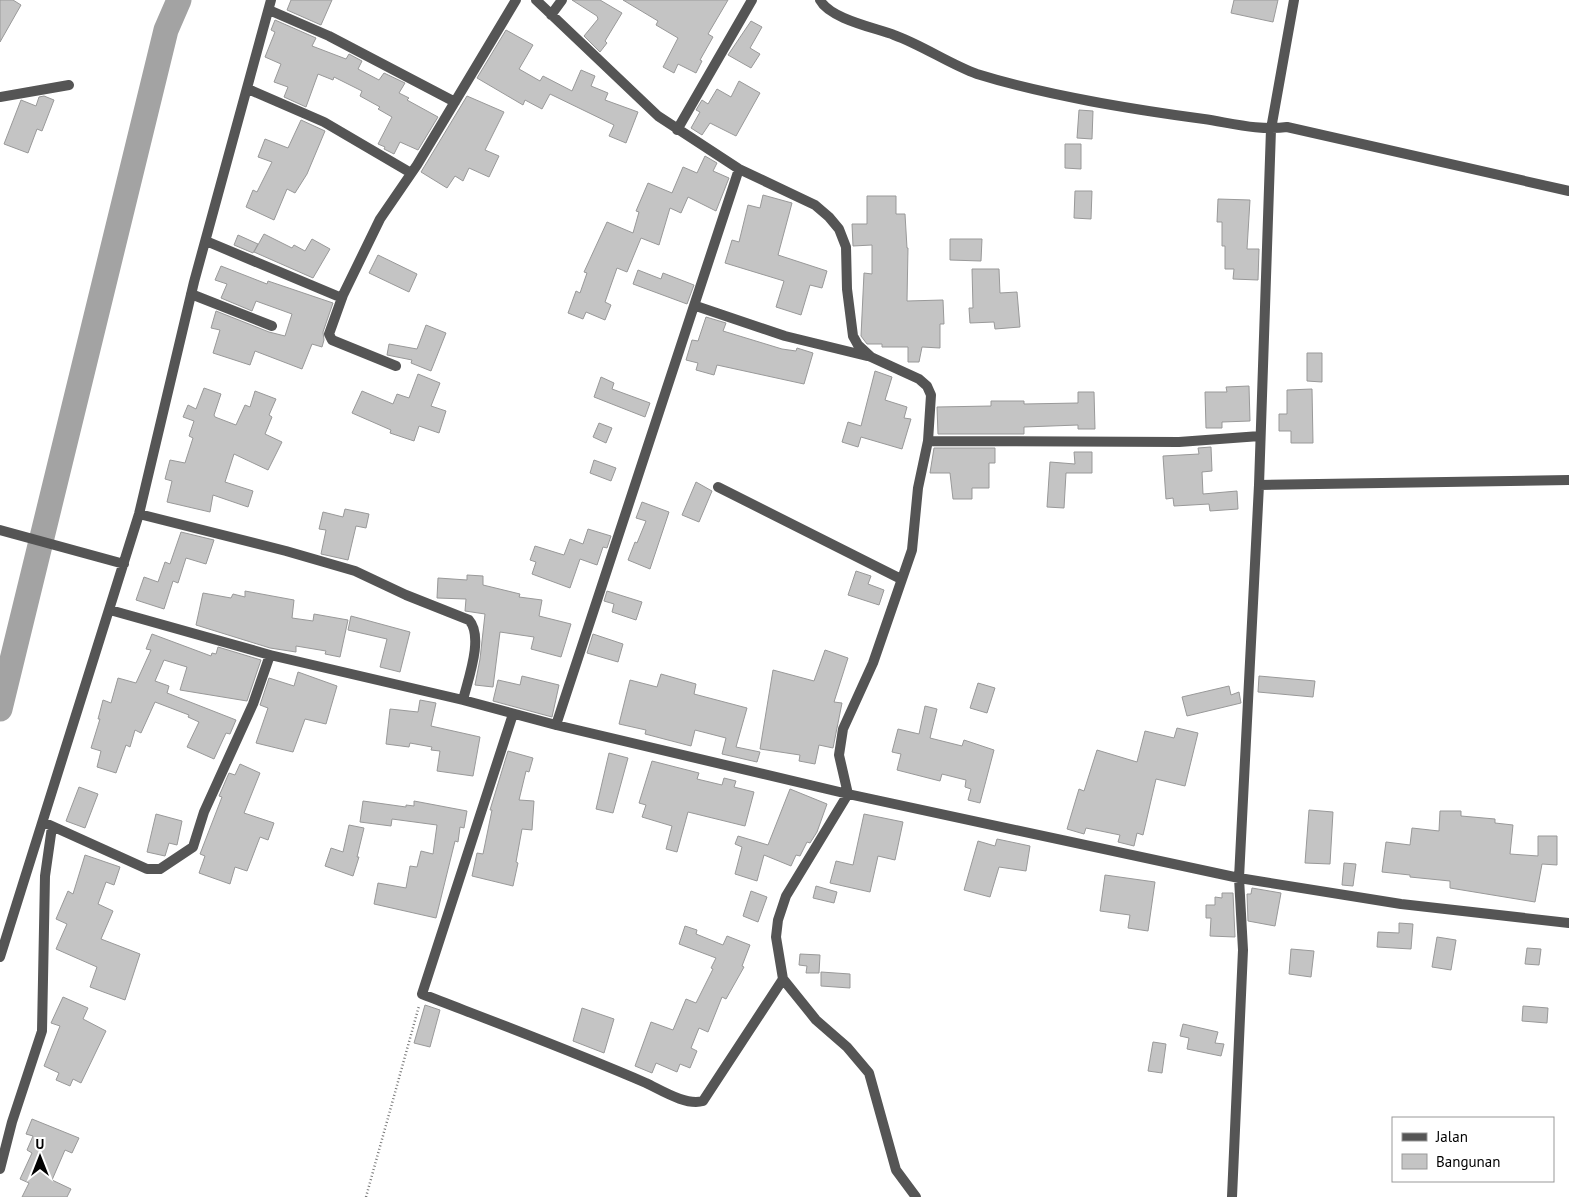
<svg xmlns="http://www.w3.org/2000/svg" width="1569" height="1197" font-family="'PT Sans',sans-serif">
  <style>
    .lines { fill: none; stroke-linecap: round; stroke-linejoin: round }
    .river { stroke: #a3a3a3; stroke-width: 25 }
    .building { fill: #c4c4c4; stroke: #999 }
    .path { stroke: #777; stroke-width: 2.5; stroke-dasharray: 1 2.5; stroke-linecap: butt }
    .street { stroke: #555; stroke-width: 10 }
  </style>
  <rect width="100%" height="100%" fill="#fff"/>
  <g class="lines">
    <!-- river -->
    <path class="river" d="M0,709L166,30L179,0"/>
  </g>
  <!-- building -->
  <path class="building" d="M0,0H13L21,5L0,42Z
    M291,0H332L321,25L287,10Z
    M572,0H600L622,13L605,41L607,43L600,52L584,36L598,19L597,16Z
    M623,0H728L708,34L713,37L700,60L702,61L696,73L678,64L674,73L663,67L678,38L656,25L658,21Z
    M1234,0H1278L1273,22L1231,13Z
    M275,20L316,38L312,46L346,59L349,54L362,61L358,69L379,80L384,73L405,83L399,93L409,98L407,100L438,117L418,150L400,142L394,154L384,149L385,147L378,144L392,117L378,109L380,107L360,96L362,91L334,77L333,80L318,74L306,107L284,97L288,87L274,82L281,64L265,57L275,32L271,30Z
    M751,21L762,27L750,48L760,54L751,68L728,55Z
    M506,30L533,45L519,69L540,81L543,76L572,91L581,70L595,76L591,86L608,93L605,100L638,112L626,143L609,136L614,125L550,94L542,109L525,100L523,105L477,78Z
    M739,81L760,93L736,136L710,123L702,135L691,128L700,112L696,110L702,100L708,104L717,89L731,97Z
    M44,96L54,100L42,131L37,129L28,153L4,144L21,100L36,106L39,97Z
    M467,96L504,112L485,150L499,156L489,177L469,168L463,181L455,176L447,188L421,172Z
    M1079,110L1093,111L1092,139L1077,138Z
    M301,120L325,131L307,174L295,193L287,189L274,220L246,207L253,190L257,192L272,162L258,157L265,139L288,148Z
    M1065,144H1081V169L1065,168Z
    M705,156L717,163L713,171L729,178L716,211L688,197L681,213L670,208L659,245L641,238L627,272L617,268L605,302L611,305L605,320L586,312L583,319L568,313L576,291L580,293L587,273L584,272L607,222L633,233L639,212L636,211L648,183L672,193L683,167L697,173Z
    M1075,191H1092L1091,219L1074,218Z
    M763,195L792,203L778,255L827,271L822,288L810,285L801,315L776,307L784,281L725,263L732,240L739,242L748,205L760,208Z
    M867,196H896V214H905L907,248H908L907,301L943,300L944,324H940V348L922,347L919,362H908V347H882V344H867L861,336L864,273L872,274V245L853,246L852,224H867Z
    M1218,199L1250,200L1247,249H1259L1258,280L1233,279L1234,269H1225V246H1222V222H1217Z
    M264,234L292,248L294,245L305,251L312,239L330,249L313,278L254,252Z
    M238,235L258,244L253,253L234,245Z
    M950,239H982L981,261L950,260Z
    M378,255L417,274L409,292L369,273Z
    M221,266L267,284L268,281L333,303L323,332L324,340L322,347L312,344L302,369L255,351L250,365L213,353L220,330L211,328L216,311L269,332L285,336L292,314L256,301L252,311L221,298L227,284L215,280Z
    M972,269H999L1000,293L1017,292L1020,327L995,329L994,322L970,323L969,308H973Z
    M638,270L661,279L663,273L694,285L687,304L633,284Z
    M706,317L726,323L723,331L782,349L796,351L797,348L813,353L804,384L717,365L714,375L696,370L698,363L686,360L692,340L698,341Z
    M426,325L446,333L431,371L411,363L412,360L387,355L389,344L417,349Z
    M1307,353H1322V382L1307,381Z
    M875,371L892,377L885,400L907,407L904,418L911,419L902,449L861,437L858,447L842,442L848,422L861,426Z
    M418,374L440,383L431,406L446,411L439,433L419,426L414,441L390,433L391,430L352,413L362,391L393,404L397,394L409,398Z
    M601,377L614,383L612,389L650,403L645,417L594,397Z
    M1249,386L1250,421L1222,422V428H1206L1205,392H1227L1226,387Z
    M204,388L221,394L214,415L215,417L236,425L245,405L250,407L255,391L276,399L269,415L272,417L265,434L282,442L268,470L234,454L225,482L253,491L248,507L213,495L210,512L167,502L172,481L165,479L170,460L185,463L193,438L189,436L194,421L183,417L188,405L196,409Z
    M1312,389L1313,443H1291V431H1279V414H1287V390Z
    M1078,392H1094L1095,429H1078V425L1024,427V434H938L937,407L991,406V401H1024V404L1078,403Z
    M599,423L612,428L606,443L593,437Z
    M1211,447L1212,471L1202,472L1203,494L1237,491L1238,509L1210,511L1209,504L1174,506L1173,498L1166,499L1163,456L1199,454L1198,448Z
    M934,448H995V463H989V488H972V499H953L950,473H930Z
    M1074,452H1092V473H1066L1064,508L1047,507L1050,462L1075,464Z
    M594,460L616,468L611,481L590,473Z
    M696,482L712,491L699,522L682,515Z
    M642,502L669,512L650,569L628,560L635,542L637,543L646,521L636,518Z
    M345,509L369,514L366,528L356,526L348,560L321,554L326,530L319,529L323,512L343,517Z
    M588,529L611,536L607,548L603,547L597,565L580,559L570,588L532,574L536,562L530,560L535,546L564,555L570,539L583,544Z
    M181,532L214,540L206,564L186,558L178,583L173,581L164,609L136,600L144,577L158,582L165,562L170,564Z
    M856,571L871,576L868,584L884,590L879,605L848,595Z
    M467,575L483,576V585L520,594L519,597L542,600L539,616L571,624L561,657L531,649L534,637L500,632L493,687L475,685L480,659L485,614L465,611L466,599L437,598L438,578L467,580Z
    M245,591L294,600L292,618L313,621L314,614L348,620L340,657L325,654L326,651L296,646V652L270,648L196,625L203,593L231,598L233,594L245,597Z
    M607,591L642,602L636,620L612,612L614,604L604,601Z
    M351,616L410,632L400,672L380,667L387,639L348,630Z
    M152,634L211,656L212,653L216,654L218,647L261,660L247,701L180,690L187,667L164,660L155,681L169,686L167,693L236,720L230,734L226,733L214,759L187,747L199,722L188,717L189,715L155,702L141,733L135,730L130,747L126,745L116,773L97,767L101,751L91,748L100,719H98L103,700L111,703L118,678L136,683L151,650L146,649Z
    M593,634L623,644L618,662L587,653Z
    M825,650L848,658L834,702L842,703L833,748L819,745L815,764L799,761L800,755L760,749L773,670L814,681Z
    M298,672L337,686L326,724L305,719L293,752L256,743L268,708L260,705L269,678L294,686Z
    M661,674L696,684L694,694L747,708L736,747L760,752L757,762L722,754L726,738L695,730L691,746L645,734L646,730L619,724L630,680L657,687Z
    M522,676L559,685L552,717L493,701L498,680L520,685Z
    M1259,676L1315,681L1313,697L1258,692Z
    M978,683L995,688L987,713L970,708Z
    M1229,686L1231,695L1239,692L1241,703L1187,716L1182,697Z
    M420,700L436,703L431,726L480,737L473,776L437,771L440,751L431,750L432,747L410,743L409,747L386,744L390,709L418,712Z
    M925,706L937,709L930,738L962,746L964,740L994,750L980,803L968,800L971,789L965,787L966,780L942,774L940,781L897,770L901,754L892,752L898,729L919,734Z
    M1177,728L1198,733L1185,786L1156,779L1143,835L1137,833L1134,846L1118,842L1120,835L1086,828L1084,834L1067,829L1079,789L1084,791L1097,750L1137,762L1145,731L1174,738Z
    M508,751L533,758L529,772L526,771L519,800L534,801L532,830L522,829L516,862L518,863L513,886L472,876L477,853L483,854L492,810H490Z
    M609,753L628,758L613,813L596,809Z
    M652,761L699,773L697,779L722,785L724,778L736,781L734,787L754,792L745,826L688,812L677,852L666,849L672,826L642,817L646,805L639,803Z
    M240,764L260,773L244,813L274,823L268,840L260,837L247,871L235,867L230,884L199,873L205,856L200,854L222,797L219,796L229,773L235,775Z
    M79,787L98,794L85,828L66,821Z
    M790,789L827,804L817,832L810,843L807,842L800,856L796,855L791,866L764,855L757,881L735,874L742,847L735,844L738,836L768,845Z
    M363,801L406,807V805L414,806V801L467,811L464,828L460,827L458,842L455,841L436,918L374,904L378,883L406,888L410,866L417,867L421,851L433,854L437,825L392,819L391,826L360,822Z
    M1309,810L1333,812L1330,864L1305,863Z
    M1440,811H1461V816L1495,819V823L1513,825L1510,854L1538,856V836H1557V865L1542,864L1535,902L1450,888V881L1410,877V875L1382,872L1386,842L1410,845L1412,828L1439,831Z
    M156,814L182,821L177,845L169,843L165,856L147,852Z
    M864,814L903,822L895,860L878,856L870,892L830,883L836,861L853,865Z
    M349,825L364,828L357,857H359L353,876L325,866L331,848L343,852Z
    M997,839L1030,846L1026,871L999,867L990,897L964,890L978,841L995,846Z
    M85,855L120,867L114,885L106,882L98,904L113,911L101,939L140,954L125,1000L90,987L97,967L56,949L67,924L56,919L68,891L73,894Z
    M1344,863L1356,864L1353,886L1342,885Z
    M1105,875L1155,882L1148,931L1128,928L1130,915L1100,911Z
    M816,886L837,892L834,903L813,898Z
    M1252,888L1281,893L1275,926L1248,921L1247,894H1251Z
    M751,891L767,897L758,922L743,916Z
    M1222,893H1233L1235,937L1210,936L1211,918H1206V905H1215V897L1222,898Z
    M1399,923L1413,924L1411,949L1377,947L1378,932L1399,933Z
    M685,926L697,930L696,934L723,945L727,936L750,945L742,966L744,967L726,999L722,997L708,1032L699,1028L691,1048L697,1051L690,1068L680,1064L677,1072L656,1063L652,1073L635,1066L651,1022L673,1030L686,999L696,1003L713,969L711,968L716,958L679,944Z
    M1437,937L1456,940L1451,970L1432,967Z
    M1527,948L1541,949L1539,965L1525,964Z
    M1291,949L1314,951L1311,977L1289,974Z
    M800,954L820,955L819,973H806L807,966L799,965Z
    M821,972L850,974V988L821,986Z
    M63,997L88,1008L83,1019L106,1031L81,1083L73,1079L70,1086L56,1080L59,1073L44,1066L60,1026L51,1023Z
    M425,1005L440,1010L430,1047L414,1043Z
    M1523,1006L1548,1008L1547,1023L1522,1021Z
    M582,1008L614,1019L604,1053L573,1041Z
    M1183,1024L1218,1032L1215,1043L1224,1044L1221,1056L1187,1049L1189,1038L1180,1036Z
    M1153,1042L1166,1044L1162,1073L1148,1071Z
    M32,1119L79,1138L72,1153L65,1150L52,1180L71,1189L67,1197H22L29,1183L20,1179L32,1153L27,1150L33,1136L26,1134Z"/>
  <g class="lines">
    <!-- path -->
    <path class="path" d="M366,1197L419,1006"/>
    <!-- street -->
    <path class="street" d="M820,0C830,19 876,28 894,35C922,45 951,65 977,74C1048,96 1130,109 1204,119C1231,123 1260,131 1287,127L1569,191
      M269,10L329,36L455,102
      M551,15L562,0
      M248,89L324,122L411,173
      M0,97L69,85
      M677,130L752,0
      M206,241L342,298
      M191,294L272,326
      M696,306L785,336L867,356
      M396,366L332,340L329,334L343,295L380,219L417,165L516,0
      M928,441L1179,442L1260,436
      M1259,485L1569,480
      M718,487L901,579
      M139,514L286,551L355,571L406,595L469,620C484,637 468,679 463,700
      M0,530L124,564
      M110,610L270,655L463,700L556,725L848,794L1239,878L1401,904L1569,923
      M513,714L422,994C497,1023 572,1051 646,1083C661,1090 686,1106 703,1101L783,979L776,937L778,920L786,896L848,794L839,755L843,729L873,663L912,550L918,488L928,441L931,395L927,386L919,379L871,357L858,345L853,336L847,289L846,247L839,229L829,217L815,205L739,169L658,116L536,0
      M556,725L739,169
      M43,822L147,869H160L193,847L204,812L253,704L270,655
      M0,957L139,514L194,282L271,0
      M783,979L816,1020L847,1047L869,1073L896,1170L916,1197
      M0,1169L12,1122L42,1031L45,876L52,827
      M1232,1197L1243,950L1239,878L1259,485L1271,129L1294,0"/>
  </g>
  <!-- legend -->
  <rect x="1392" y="1117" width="162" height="65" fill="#ffffff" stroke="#999999"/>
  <rect x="1402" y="1133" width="25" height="8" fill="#555555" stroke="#999999"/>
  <text x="1436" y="1142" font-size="15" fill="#000000">Jalan</text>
  <rect x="1402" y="1154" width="25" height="15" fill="#c4c4c4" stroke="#999999"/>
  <text x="1436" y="1167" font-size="15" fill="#000000">Bangunan</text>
  <!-- north arrow -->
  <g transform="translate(40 1157)" stroke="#ffffff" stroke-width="4" paint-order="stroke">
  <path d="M0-4L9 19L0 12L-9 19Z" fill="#000000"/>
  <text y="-8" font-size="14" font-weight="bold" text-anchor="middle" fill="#000000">U</text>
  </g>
</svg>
